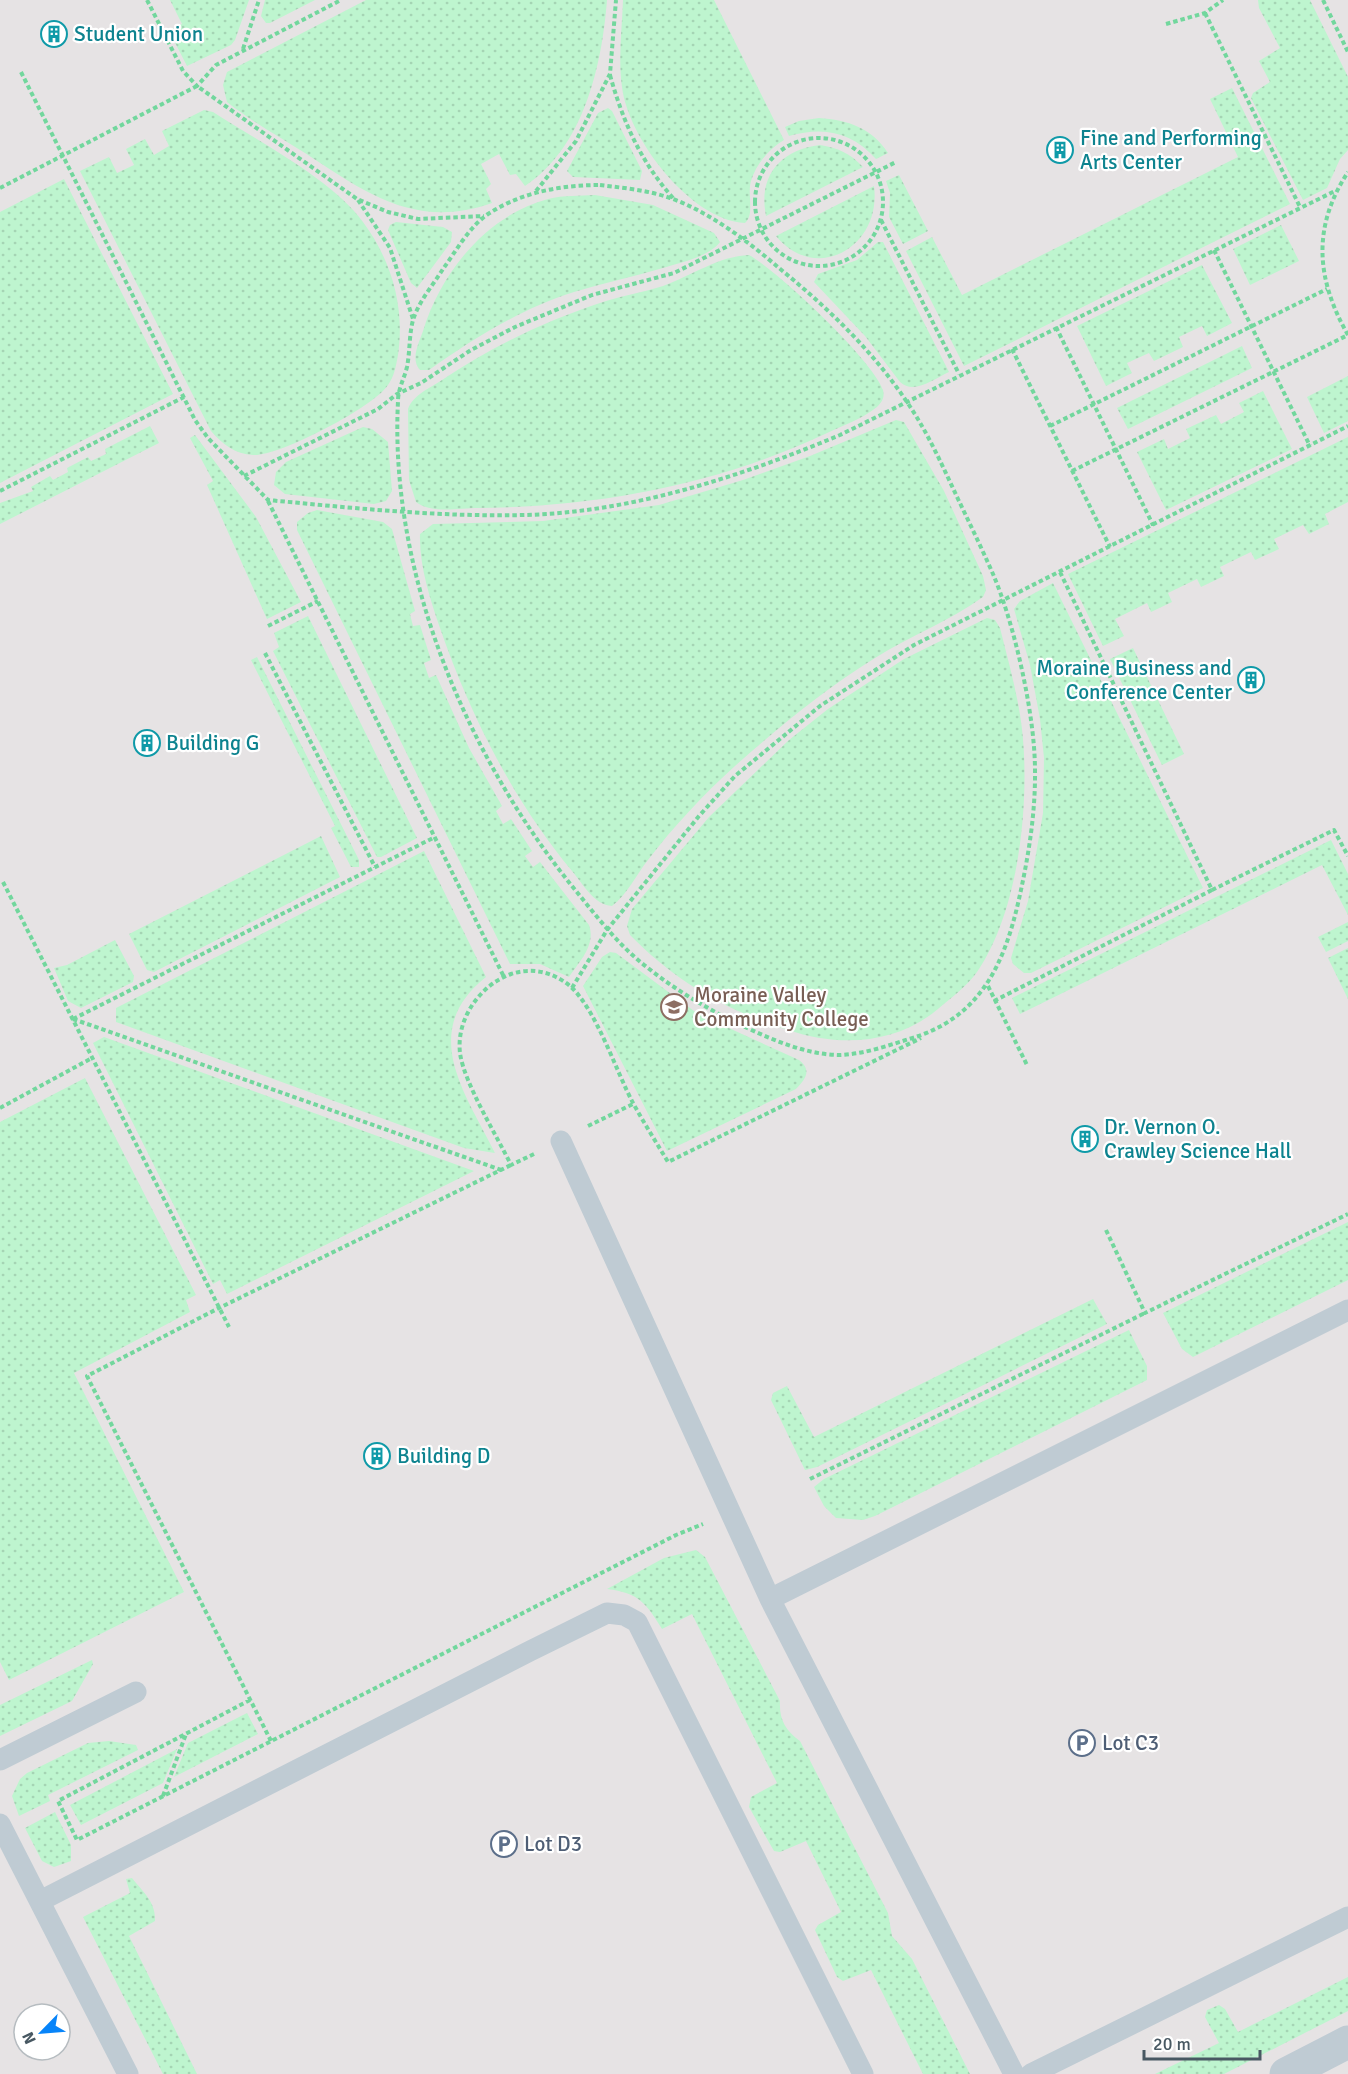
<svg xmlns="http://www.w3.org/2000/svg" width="1348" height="2074" font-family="Signika,sans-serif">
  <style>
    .education { fill: #e6e3e4; fill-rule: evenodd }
    .grass { fill: url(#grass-dots) }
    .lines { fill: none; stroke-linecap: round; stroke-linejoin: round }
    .path { stroke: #72d79d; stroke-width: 4; stroke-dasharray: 4.5 3; stroke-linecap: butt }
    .lane { stroke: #bfcbd3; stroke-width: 21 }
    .street { stroke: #bfcbd3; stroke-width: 33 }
    .labels { text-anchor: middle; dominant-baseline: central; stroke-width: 4.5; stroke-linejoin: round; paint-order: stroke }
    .culture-label { font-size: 21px; fill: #0d838f; stroke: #fff; text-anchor: start }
    .education-label { font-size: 21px; fill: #785e54; stroke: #fff; text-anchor: start }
    .service-label { font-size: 21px; fill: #4e5e75; stroke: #fff; text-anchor: start }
  </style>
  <defs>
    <pattern id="grass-dots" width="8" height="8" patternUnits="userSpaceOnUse" patternTransform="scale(1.5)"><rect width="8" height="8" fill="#bef5cf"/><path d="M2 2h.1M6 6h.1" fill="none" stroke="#a5d4b4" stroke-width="1.8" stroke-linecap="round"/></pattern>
  </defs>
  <rect width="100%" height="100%" fill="#f5f2f2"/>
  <!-- education -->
  <path class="education" d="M0,0H1348V2074H0ZM24,2014H60V2050H24Z"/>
  <!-- grass -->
  <path class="grass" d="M170,0H249L235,40L231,45L187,66L169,31L182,24Z
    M265,0H315L270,23H266L261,16Z
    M366,0H607C602,65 584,147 525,186L516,174L510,175L499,154L481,164L491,184L486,189L492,203C416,230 366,193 305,153C279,137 251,121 227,102L223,85L227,72Z
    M623,0H714L784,140C769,149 756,164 751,181C747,194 755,215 745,223C690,220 628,138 622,87C618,58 622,29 623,0Z
    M1258,0H1310L1348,77V150L1340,159L1327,188L1303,200L1251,98L1253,93L1270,82L1259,61L1280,48L1259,8Z
    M1232,88L1290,204L964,366L906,251L932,237L962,295L1238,157L1210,99Z
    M608,108L612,111L642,171L640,180L573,177L567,171L598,113Z
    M204,110L213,112C258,141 333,180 363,222C392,261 405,308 398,355C396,366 394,377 388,385C374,407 278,457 253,455C235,454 222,444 211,431L80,171L109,157L117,173L134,165L126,149L145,139L154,155L169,146L162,131Z
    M819,118C848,120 872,128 888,153L876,159C852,132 824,126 789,136L785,127L799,121Z
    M820,145C838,148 850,153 863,167L766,216C758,176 780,150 820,145Z
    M899,175L928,231L903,244L889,217L890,193L886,181Z
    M64,179L173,394L0,483V212Z
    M874,186C882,248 815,284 776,236Z
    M595,195L653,205L714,233L720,242C709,257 679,263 663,268C633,277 603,283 574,292C522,308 473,339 429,370H420C410,359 419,343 423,331C441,272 487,215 548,199C564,195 579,196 595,195Z
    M396,222L443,227L452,232L451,242L417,288L411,283L388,230L390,225Z
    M1281,225L1299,261L1250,285L1233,249Z
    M878,242H883L949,372C934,379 914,395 900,382L865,336L814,282L818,274L857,260Z
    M749,255C778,271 873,360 883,390C885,397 882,402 877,407C862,419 842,426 825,434C717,485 597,507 478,508C460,508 431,514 416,502L409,480L408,409C413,395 430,388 442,380C493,346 547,320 606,301C625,295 645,292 663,286C691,276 719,256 749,255Z
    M1202,265L1232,323L1207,336L1202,326L1179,337L1183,347L1154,361L1149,353L1127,363L1132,373L1106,386L1077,326Z
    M1242,346L1252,368L1128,429L1117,408Z
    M1348,376V421L1324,433L1307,397Z
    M1263,391L1292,449L1166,510L1137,452L1164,439L1168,449L1190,438L1186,429L1216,415L1221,424L1244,412L1239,403Z
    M896,420L904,422L944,491L983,576L986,590L983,597C950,621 910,636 875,658C825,689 779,727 735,766C704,794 673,827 648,860C636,875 627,895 612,906C594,905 583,884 572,871C513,800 470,715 440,628C430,599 419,565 420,534L433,524L543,521L659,505L743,480L810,456Z
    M150,426L159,443L0,524V503L33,491L31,487L50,476L53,480L68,472L67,468L88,457L91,461L106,454L105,449Z
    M363,427L372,429L388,442L392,491L386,501L374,504L285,494L274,485L276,472L286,462Z
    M195,435L256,517L301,602L267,619L207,485L213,481L190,438Z
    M1348,437V502L1325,514L1329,524L1309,534L1303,525L1274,539L1279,549L1255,560L1251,552L1220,567L1224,576L1201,587L1197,579L1168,593L1172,602L1151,612L1147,603L1115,619L1124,636L1103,646L1068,574Z
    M317,510L383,522L392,529L415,611L410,614L413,626L420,625L431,660L424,663L429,678L436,675L469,748L502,806L496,811L503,824L511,819L532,851L525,856L533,867L540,862L589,925C596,945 580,961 569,977L540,964H510L297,530V522L308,513Z
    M1053,583L1203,888L1031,973H1024L1013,964L1011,958L1028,901L1043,813L1044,758L1040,719L1030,665L1014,609L1020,601Z
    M308,616L417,838L381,857H377L273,651L279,647L274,633Z
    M987,618L995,620L1000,628C1009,664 1020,702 1023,739C1029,810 1018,912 977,972C967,986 951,998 938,1009C895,1045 839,1047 788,1030C727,1011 675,981 630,935L627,926L632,909L709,817L789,740L828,709L904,659Z
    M1133,648L1184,754L1162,765L1110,659Z
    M257,657L359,860V867H351L331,828L335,826L251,660Z
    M321,836L340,877L154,972L147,970L129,934Z
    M1331,840L1348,874V915L1322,865L1020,1014L1012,998Z
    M424,851L486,977C418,1031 465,1093 495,1153L464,1148L116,1022V1008Z
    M1348,922V941L1326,952L1318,937Z
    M115,940L134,976L133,982L81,1008L68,1001L54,968L67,965Z
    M1348,948V999L1328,958Z
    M610,952L616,953L698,1014L799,1060C812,1070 806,1079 796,1089L667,1151L583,986L602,957Z
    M104,1037L474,1171L227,1294L220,1280L213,1284L93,1043Z
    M85,1078L196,1295L186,1300L190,1312L74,1373L184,1592L9,1680L0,1662V1122Z
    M1348,1222V1280L1193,1357L1182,1349L1163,1313Z
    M1093,1299L1107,1324L817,1467L805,1470L771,1400L773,1393L787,1386L814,1437Z
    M1129,1330L1147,1366V1380L875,1516L863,1520L836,1518L824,1506L814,1487L824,1479Z
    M696,1550L705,1557L780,1701C779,1719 785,1730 800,1741L888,1913L892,1936L912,1959L970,2074H923L871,1970L843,1981L837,1977L815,1930L818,1925L841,1912L806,1841L780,1852L774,1851L749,1807L751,1797L777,1783L692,1614L662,1629C646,1603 639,1593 607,1589L664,1558Z
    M92,1660L93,1664L72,1701L0,1736V1705Z
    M247,1713L258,1734L174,1777L188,1743Z
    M109,1741L136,1745L138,1750L48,1795L50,1801L19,1816L12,1796L20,1779L27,1773L88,1743Z
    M177,1749L163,1783L81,1825L70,1805Z
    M55,1812L71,1845V1861L54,1867L42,1861L25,1828Z
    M132,1878C143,1892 156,1902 155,1921L129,1936L197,2074H163L83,1917L130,1893L126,1879Z
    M1348,1977V2011L1224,2074H1155L1219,2043L1205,2017L1207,2010L1219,2005L1225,2009L1238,2032Z"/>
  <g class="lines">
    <!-- path -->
    <path class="path" d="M147,0L183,71L197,86L216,65L341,0
      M1323,0L1348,52
      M1205,13L1300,207
      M1166,24L1205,13L1223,0
      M243,49L259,0
      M21,72L195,420L208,438L268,500C353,508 438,517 523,515C630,513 742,476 840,435L1335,191
      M610,75C623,122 641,162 673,198
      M755 202a64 64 0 1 1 128 0a64 64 0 1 1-128 0Z
      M600,185C623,188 648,190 670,198C708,211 749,242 779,268C828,308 874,352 909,405C929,435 943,467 958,499C970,524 982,549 993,574C1013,621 1030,696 1034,747C1038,798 1030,850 1019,899C1004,966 979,1019 909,1039C887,1046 864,1054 840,1055C802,1055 762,1035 728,1019C700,1004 673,988 648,968C620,947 598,918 576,891C468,759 389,574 398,401C398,389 404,379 407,367C410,352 409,335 413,320C419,301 433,285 443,269C456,251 469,227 488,214C522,192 561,185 600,185Z
      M0,188L197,86L357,199L388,212L418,219L484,216
      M536,191L576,141L610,74L616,0
      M358,200L390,248L413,319
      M881,220L959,374
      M1214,250L1310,446
      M1056,327L1153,525
      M1012,349L1110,547
      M1050,426L1327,289
      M1072,471L1348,335C1316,279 1312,227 1348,172
      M244,476L378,409L397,394L421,383L471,350L515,327L592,295L674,273L896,162
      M0,491L184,397
      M268,501L504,977
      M268,626L318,601
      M265,653L375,867
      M3,882L229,1327
      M1212,890L1334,830L1348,856
      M988,986L1027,1065
      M572,988L607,930L699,816L735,776L820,706L914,645L1348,426
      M994,1001L1212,890L1060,572
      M73,1019L501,1170
      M73,1019L435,837
      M0,1108L92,1058
      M588,1126L633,1104
      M534,1154L511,1165C497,1136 464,1083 460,1053C456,1019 480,985 511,974C532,967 553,972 570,986C596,1009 616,1071 633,1103C644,1123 656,1142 668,1162L921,1038
      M1106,1230L1145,1313L1348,1214
      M810,1479L1145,1313
      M250,1700L58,1801L77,1840L676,1535L703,1524
      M271,1741L87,1376L219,1308L511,1165
      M163,1796L186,1734"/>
    <!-- lane -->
    <path class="lane" d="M561,1141L770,1599L1014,2074
      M770,1599L1348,1310
      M0,1760L136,1692
      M0,1824L128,2074
      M40,1901L530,1651L607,1613L624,1615L637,1622L863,2074
      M1031,2074L1348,1917"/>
    <!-- street -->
    <path class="street" d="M1286,2074L1348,2042"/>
  </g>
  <!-- icons -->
  <defs>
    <symbol id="building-ring" viewBox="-11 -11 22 22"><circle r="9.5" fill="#fff" stroke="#0f9aa8" stroke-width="1.5"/><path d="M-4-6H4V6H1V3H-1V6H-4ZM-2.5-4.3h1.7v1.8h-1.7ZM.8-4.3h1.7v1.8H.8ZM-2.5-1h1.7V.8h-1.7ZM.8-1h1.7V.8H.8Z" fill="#0f9aa8"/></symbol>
    <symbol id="university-ring" viewBox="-11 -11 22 22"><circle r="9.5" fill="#fff" stroke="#8d6e63" stroke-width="1.5"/><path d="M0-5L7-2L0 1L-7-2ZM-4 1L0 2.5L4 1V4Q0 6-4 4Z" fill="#8d6e63"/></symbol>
    <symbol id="parking-ring" viewBox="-11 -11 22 22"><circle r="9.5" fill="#fff" stroke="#5c6f8a" stroke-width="1.5"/><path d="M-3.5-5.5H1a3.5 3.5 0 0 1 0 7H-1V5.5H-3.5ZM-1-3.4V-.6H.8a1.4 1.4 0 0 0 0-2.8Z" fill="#5c6f8a"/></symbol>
  </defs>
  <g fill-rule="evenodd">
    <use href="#building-ring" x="39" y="19" width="30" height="30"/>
    <use href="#building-ring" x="1045" y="135" width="30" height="30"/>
    <use href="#building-ring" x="1236" y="665" width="30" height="30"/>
    <use href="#building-ring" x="132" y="728" width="30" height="30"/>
    <use href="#university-ring" x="659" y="992" width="30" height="30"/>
    <use href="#building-ring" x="1070" y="1124" width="30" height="30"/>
    <use href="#building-ring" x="362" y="1441" width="30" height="30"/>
    <use href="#parking-ring" x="1067" y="1728" width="30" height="30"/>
    <use href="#parking-ring" x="489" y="1829" width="30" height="30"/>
  </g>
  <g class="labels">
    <!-- culture labels -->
    <g class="culture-label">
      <text x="74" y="34">Student Union</text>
      <text x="1080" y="138">Fine and Performing<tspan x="1080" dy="24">Arts Center</tspan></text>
      <text x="1232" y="668" text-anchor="end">Moraine Business and<tspan x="1232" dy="24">Conference Center</tspan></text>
      <text x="166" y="743">Building G</text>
      <text x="1104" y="1127">Dr. Vernon O.<tspan x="1104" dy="24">Crawley Science Hall</tspan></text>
      <text x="397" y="1456">Building D</text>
    </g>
    <!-- education labels -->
    <g class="education-label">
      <text x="694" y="995">Moraine Valley<tspan x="694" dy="24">Community College</tspan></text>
    </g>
    <!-- service labels -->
    <g class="service-label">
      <text x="1102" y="1743">Lot C3</text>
      <text x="524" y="1844">Lot D3</text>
    </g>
  </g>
  <!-- north arrow -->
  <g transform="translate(42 2032) rotate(245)"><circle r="28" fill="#ffffff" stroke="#b6bcc0" stroke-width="1.5"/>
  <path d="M0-4.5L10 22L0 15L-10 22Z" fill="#0784f9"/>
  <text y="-9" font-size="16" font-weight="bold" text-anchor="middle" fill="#485862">N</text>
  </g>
  <!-- scale -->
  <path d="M1144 2050v9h116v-9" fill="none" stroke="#485862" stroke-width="3"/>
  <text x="1153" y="2050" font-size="18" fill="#485862" stroke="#ffffff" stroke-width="4.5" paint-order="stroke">20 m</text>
</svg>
